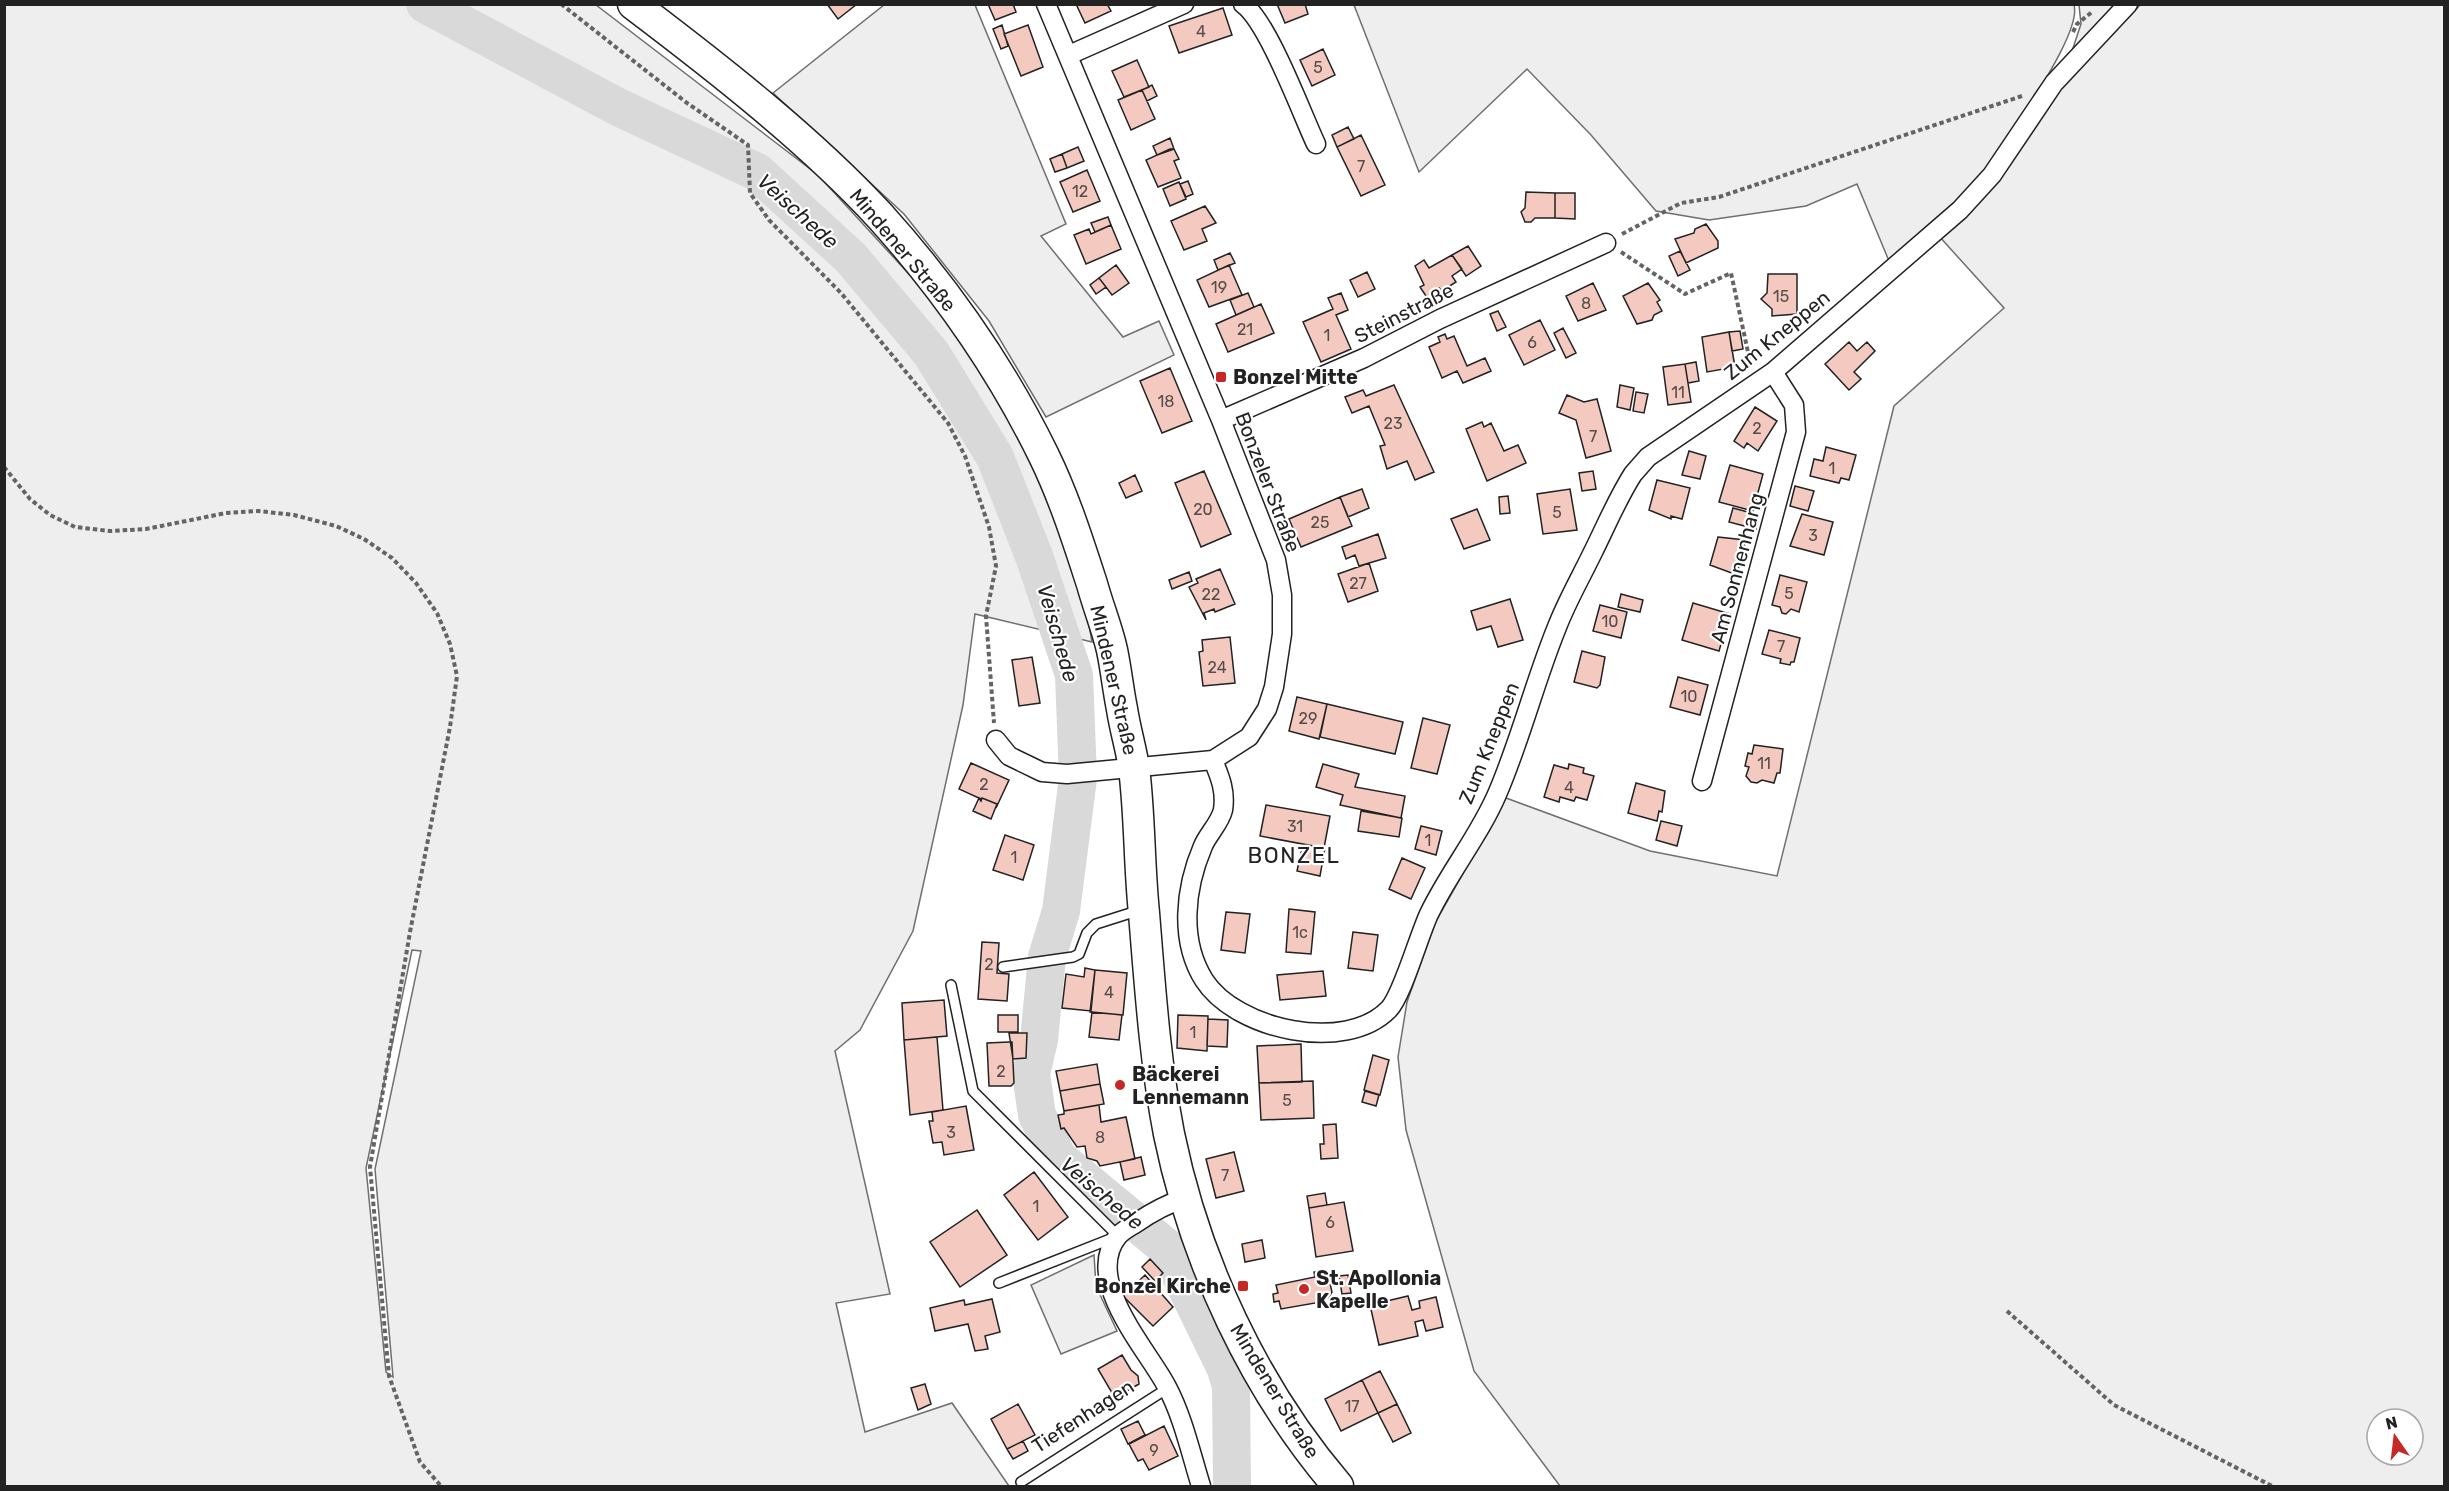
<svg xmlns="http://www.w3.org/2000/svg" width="2449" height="1491" font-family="Rubik,sans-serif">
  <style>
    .green { fill: #eee; stroke: #6f6f6f; stroke-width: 1.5; fill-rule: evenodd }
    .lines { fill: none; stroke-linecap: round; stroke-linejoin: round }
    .river { stroke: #d9d9d9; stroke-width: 38 }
    .building { fill: #f3c9c0; stroke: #222; stroke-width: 1.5 }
    .service-casing { stroke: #222; stroke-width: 12 }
    .minor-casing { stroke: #222; stroke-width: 21 }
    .primary-casing { stroke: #222; stroke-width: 33 }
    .path { stroke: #646464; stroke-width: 4; stroke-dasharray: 4.5 3; stroke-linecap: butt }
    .service { stroke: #fff; stroke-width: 9 }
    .minor { stroke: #fff; stroke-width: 18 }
    .primary { stroke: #fff; stroke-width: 30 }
    .poi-dot { fill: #c62828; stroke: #fff; stroke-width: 2 }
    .labels { text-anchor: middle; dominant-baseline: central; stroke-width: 4.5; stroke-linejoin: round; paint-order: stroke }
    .number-label { font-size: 16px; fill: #564c4a }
    .street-label { font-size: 20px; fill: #222; stroke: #fff }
    .poi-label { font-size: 20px; font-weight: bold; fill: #222; stroke: #fff; text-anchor: start }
    .water-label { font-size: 21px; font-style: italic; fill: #222; stroke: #fff }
    .quarter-label { font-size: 22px; letter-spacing: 1.5px; fill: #222; stroke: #fff }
  </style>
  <rect width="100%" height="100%" fill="#fff"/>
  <!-- green -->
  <path class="green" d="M5,5H596L818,175L930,297L986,377L1023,442L1058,518L1083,590L1092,642L975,614L963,705L913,931L860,1030L835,1051L890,1294L836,1303L865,1432L952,1403L1009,1486H5ZM412,950L421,951L375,1169L393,1377L386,1372L366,1168Z
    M884,5H975L1066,224L1041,236L1123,337L1159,321L1174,355L1046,417L989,321L904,214L773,93Z
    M1354,5H2074C2081,29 2033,98 2020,122L2059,91L2140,5H2444V1486H1560L1474,1371L1406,1130L1398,1057L1407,1002L1435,923L1506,798L1650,851L1777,876L1894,406L2004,308L1938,235L1889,261L1857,184L1806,206L1709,220L1656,211L1591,135L1527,69L1419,172ZM2377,1419H2413V1455H2377Z
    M2079,5H2121L2073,48L2081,24Z
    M1094,1255L1096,1286L1117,1331L1061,1354L1031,1285Z"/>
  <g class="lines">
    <!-- river -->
    <path class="river" d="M425,4L618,107L757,172L851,258L931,353L995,457L1034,556L1074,675L1078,778L1061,911L1047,957L1039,1040L1031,1074L1037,1115L1058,1158L1167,1248L1226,1369L1231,1387L1232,1486"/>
  </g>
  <!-- building -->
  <path class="building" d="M827,4H857L838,19Z
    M988,4H1013L1016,12L995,20Z
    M1076,4H1107L1111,11L1085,23Z
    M1277,4H1305L1308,14L1285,23Z
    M1223,8L1232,35L1179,53L1169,26Z
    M1002,25L1008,46L1001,49L993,29Z
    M1028,25L1043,67L1021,76L1004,34Z
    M1323,49L1335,75L1312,86L1300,60Z
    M1137,60L1149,87L1124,97L1112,71Z
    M1152,85L1157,96L1147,101L1142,90Z
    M1142,90L1155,119L1131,130L1118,100Z
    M1348,127L1354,139L1337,147L1332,135Z
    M1361,135L1385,185L1361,196L1337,147Z
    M1170,138L1174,149L1157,155L1153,146Z
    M1078,147L1084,161L1067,168L1062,154Z
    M1170,149H1174L1179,159L1174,161L1181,178L1158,187L1146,160Z
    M1062,154L1067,168L1055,172L1050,159Z
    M1087,170L1100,201L1073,212L1060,182Z
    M1188,181L1193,194L1186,197L1180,184Z
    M1179,182L1186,199L1170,206L1163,189Z
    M1526,192L1555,193V218H1535L1531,222H1525L1521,212L1525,208Z
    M1555,193H1575V219L1555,218Z
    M1205,206L1216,223L1202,229L1207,241L1184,250L1171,221Z
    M1108,217L1111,225L1095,232L1091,223Z
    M1706,224L1718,241V248L1686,263L1675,239L1694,233L1695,229Z
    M1111,225L1121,249L1086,264L1074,235L1089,229L1091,234Z
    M1468,246L1481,266L1466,276L1452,255Z
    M1680,251L1690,270L1678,276L1669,256Z
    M1230,253L1235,263L1218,270L1214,260Z
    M1452,255L1462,269L1452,276L1456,282L1442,291L1439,288L1431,293L1433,297L1428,299L1420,287L1424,285L1415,266L1424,260L1429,268Z
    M1116,265L1129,283L1112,295L1099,278Z
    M1229,265L1242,295L1209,307L1197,280Z
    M1367,272L1375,289L1358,297L1350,280Z
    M1768,274H1797V314L1772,316V309L1761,299L1767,293Z
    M1099,278L1106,287L1096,294L1090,285Z
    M1593,283L1606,310L1578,321L1566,296Z
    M1648,283L1660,300L1657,302L1662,311L1654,315L1652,320L1637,324L1623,296Z
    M1248,293L1254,307L1236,315L1230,300Z
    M1341,293L1348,310L1336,315L1351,349L1321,362L1303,322L1333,309L1328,298Z
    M1261,304L1274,333L1228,352L1216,324Z
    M1498,311L1506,327L1497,331L1490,314Z
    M1540,320L1555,350L1524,365L1509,335Z
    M1563,328L1576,353L1566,358L1554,333Z
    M1740,331L1743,349L1732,351L1729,332Z
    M1729,332L1735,367L1707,372L1702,337Z
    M1445,334L1447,339L1454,336L1467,366L1485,358L1491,371L1463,383L1457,371L1442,378L1429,347L1440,342L1438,337Z
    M1849,342L1857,351L1867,342L1875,351L1854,372L1861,379L1849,390L1825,364Z
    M1696,362L1699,381L1688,383L1685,364Z
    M1685,364L1691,402L1668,405L1663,367Z
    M1170,368L1192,421L1162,433L1140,381Z
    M1394,385L1434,472L1415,480L1407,461L1387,469L1380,446L1385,445L1369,406L1352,413L1345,397L1363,390L1366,396Z
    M1620,385L1634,388L1630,410L1617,407Z
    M1636,392L1648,394L1644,413L1633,411Z
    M1567,395L1584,402L1597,399L1611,451L1586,458L1576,420L1559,413Z
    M1755,407L1777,421L1758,451L1747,443L1744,448L1734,441Z
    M1482,422L1484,427L1491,423L1504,451L1518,445L1526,463L1487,481L1466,429Z
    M1826,447L1856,455L1849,480L1841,478L1839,483L1810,476L1814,459L1823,461Z
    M1689,451L1706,456L1700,479L1682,475Z
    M1730,465L1763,474L1753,511L1719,502Z
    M1204,471L1231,534L1201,547L1175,483Z
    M1593,471L1596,489L1582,491L1579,473Z
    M1135,475L1142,491L1126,498L1119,483Z
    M1657,480L1690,488L1682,519L1671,516V519L1649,510Z
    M1795,486L1814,491L1808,511L1790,506Z
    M1362,489L1369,508L1348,517L1340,497Z
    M1570,489L1577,530L1543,534L1537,494Z
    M1508,496L1510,513L1500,514L1499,497Z
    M1340,497L1352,526L1301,547L1289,519Z
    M1733,508L1759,515L1756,529L1729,522Z
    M1477,509L1490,540L1464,549L1451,519Z
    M1802,514L1833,522L1824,555L1790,546Z
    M1378,534L1386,558L1359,566L1355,555L1346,559L1342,547Z
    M1718,537L1745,540L1743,561H1740L1737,575L1710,565Z
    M1369,563L1378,591L1348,602L1338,574Z
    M1220,569L1235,604L1215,612L1214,609L1204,613L1206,620L1189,587L1198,583L1196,579Z
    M1189,572L1192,581L1172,589L1169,580Z
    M1780,575L1807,582L1799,612L1791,609L1786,614L1782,613L1780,607L1772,605Z
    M1621,594L1643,600L1640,612L1618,607Z
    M1510,599L1523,640L1498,647L1491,626L1477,630L1471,611Z
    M1693,603L1730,614L1719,651L1682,640Z
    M1600,605L1627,612L1621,638L1593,631Z
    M1769,630L1800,638L1794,662H1791L1790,665L1780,663L1781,659L1762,654Z
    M1230,637L1235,683L1203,686L1199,652L1203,651L1202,640Z
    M1582,651L1605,657L1600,685L1597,688L1574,682Z
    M1032,657L1040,703L1019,706L1012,660Z
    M1678,677L1708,685L1700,715L1670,707Z
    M1297,697L1327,704L1319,739L1289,731Z
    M1327,704L1403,722L1395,754L1320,737Z
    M1423,718L1450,725L1437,774L1411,768Z
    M1754,745L1783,749L1780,773H1777L1774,783L1762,780L1757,783L1751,782L1746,776L1749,767L1745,766L1748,753L1752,754Z
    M971,763L1009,780L996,808L997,804L982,798L981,801V799L959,789Z
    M1323,764L1359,774L1355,787L1405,796L1401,818L1340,805L1343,795L1316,787Z
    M1569,764L1584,768L1583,773L1594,776L1587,800L1576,797L1574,801L1560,797L1559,802L1544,797L1554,765L1568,769Z
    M1636,783L1665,791L1662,812L1659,811L1657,821L1628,813Z
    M979,798L981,801L982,798L997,804L991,819L973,811Z
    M1266,805L1330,816L1324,848L1260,836Z
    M1361,811L1402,818L1399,837L1358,831Z
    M1661,821L1682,826L1677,846L1656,840Z
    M1421,826L1442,831L1436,855L1415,849Z
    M1005,835L1034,845L1023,880L993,870Z
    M1303,844L1325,848L1320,876L1297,871Z
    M1402,858L1425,868L1411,899L1389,889Z
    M1289,909L1315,912L1311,954L1286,952Z
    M1226,912L1250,914L1245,953L1221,950Z
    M1353,932L1378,935L1373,971L1348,968Z
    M982,942L999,943L997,973L1009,974L1007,1001L978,999Z
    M1085,968L1095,970L1091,1011L1062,1008L1066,974L1084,977Z
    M1095,970L1127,973L1123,1015L1090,1012Z
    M1323,971L1326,996L1280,1000L1277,975Z
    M944,1000L947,1036L904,1040L902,1003Z
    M1092,1012L1122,1015L1119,1040L1089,1037Z
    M998,1015H1018V1032H998Z
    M1178,1015L1208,1016L1207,1051L1177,1048Z
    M1208,1019L1228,1020L1227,1047L1207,1046Z
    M1009,1033H1027L1026,1058L1013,1059Z
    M937,1037L943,1110L910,1115L904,1040Z
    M1009,1042H1012L1014,1083L1011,1086H989L987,1043Z
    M1301,1044L1302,1082L1259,1083L1257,1046Z
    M1373,1055L1389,1060L1380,1095L1364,1090Z
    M1097,1064L1100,1084L1060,1091L1056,1071Z
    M1313,1081L1314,1118L1261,1120L1259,1083Z
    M1100,1084L1104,1104L1064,1111L1060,1091Z
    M1365,1091L1379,1095L1376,1106L1362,1102Z
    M1099,1105L1101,1122L1126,1117L1135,1159L1100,1166L1097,1161L1087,1158L1085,1146L1077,1147L1064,1128L1061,1129L1058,1115L1064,1114V1111Z
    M966,1106L974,1150L944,1155L942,1142L933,1143L929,1121H933L932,1112Z
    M1336,1124L1338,1158L1321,1159L1320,1144H1324L1323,1125Z
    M1234,1152L1244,1191L1216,1198L1206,1159Z
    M1141,1157L1145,1175L1124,1180L1120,1162Z
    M1034,1172L1068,1217L1038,1240L1004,1195Z
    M1325,1193L1327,1205L1309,1208L1307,1196Z
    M1344,1202L1353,1251L1316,1257L1309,1208Z
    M977,1210L1007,1255L960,1287L930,1242Z
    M1262,1240L1265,1258L1245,1262L1242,1244Z
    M1150,1259L1163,1273L1155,1281L1142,1267Z
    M1327,1270L1332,1292L1328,1298L1320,1299L1321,1302L1281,1309L1279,1301L1274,1302L1273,1294L1278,1293L1276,1285L1315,1277L1314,1272Z
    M1145,1275L1173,1307L1153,1326L1123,1296Z
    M1348,1275L1351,1293L1342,1294L1339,1276Z
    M1408,1296L1412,1310L1420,1308L1419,1301L1436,1297L1443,1327L1426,1331L1423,1320L1415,1322L1418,1336L1379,1345L1370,1305Z
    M992,1299L1000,1332L985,1336L988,1349L975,1351L968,1324L935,1331L930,1308L964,1300L965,1305Z
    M1122,1355L1131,1370L1138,1376L1139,1384L1115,1398L1098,1369Z
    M1380,1371L1397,1404L1378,1413L1362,1380Z
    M1362,1380L1378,1413L1341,1431L1325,1399Z
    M925,1384L931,1404L918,1410L911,1388Z
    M1018,1404L1035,1435L1007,1449L991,1419Z
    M1397,1404L1411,1433L1393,1442L1378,1413Z
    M1138,1421L1145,1435L1128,1444L1121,1429Z
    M1164,1426L1178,1456L1149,1470L1143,1459L1138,1461L1129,1444Z
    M1023,1441L1028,1451L1013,1459L1007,1449Z"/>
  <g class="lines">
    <defs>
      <path id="service" d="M1003,967L1073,957L1079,954L1087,933L1096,924L1140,910
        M951,985L973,1091L1118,1236L999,1283
        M1021,1482L1168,1388"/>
      <path id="minor" d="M1243,4C1268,22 1301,112 1316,144
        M1069,55L1184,4
        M1221,420L1364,358L1440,319L1606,243
        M996,740L1009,756L1042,772L1067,774L1213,760L1249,737L1267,709L1274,687L1282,634V595L1276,560L1221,420L1046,4
        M1213,760C1220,777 1226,791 1223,810C1220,823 1208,834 1203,846C1185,888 1179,940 1204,980C1236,1030 1346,1054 1389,1009C1402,996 1419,935 1429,914C1449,872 1480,835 1498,792C1521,738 1535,681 1557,627C1567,601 1581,577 1593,552C1606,526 1617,499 1633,474L1648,457L1773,372L1960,210L1992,175L2054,83L2128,4
        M1702,781L1796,432L1794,405L1773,372
        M1185,1198C1167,1204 1152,1212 1136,1223C1130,1227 1122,1231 1118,1236C1082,1280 1148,1350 1167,1387C1183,1417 1191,1454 1201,1486"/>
      <path id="primary" d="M633,4C715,66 810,140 880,216C944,287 1002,370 1044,456C1064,497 1078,541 1092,584C1098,606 1107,628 1112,650C1116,669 1118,689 1122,709C1125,729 1131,748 1134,768C1140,816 1139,865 1144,913C1150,987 1155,1062 1169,1134C1195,1261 1254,1388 1338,1486"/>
    </defs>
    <!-- service casing -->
    <use href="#service" class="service-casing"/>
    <!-- minor casing -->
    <use href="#minor" class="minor-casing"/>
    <!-- primary casing -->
    <use href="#primary" class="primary-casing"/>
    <!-- path -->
    <path class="path" d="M561,4L687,103L748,145L750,193L769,220L841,293L948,423L965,456L989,527L996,566L986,616L994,723
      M2073,32L2077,24L2092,12
      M1622,234L1681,203L1719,197L2022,96
      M1621,252L1685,294L1731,273L1751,366
      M4,467L30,499L50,515L75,527L110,531L146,529L226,513L258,511L294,515L336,526L364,539L392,558L416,583L437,613L450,644L457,676L450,727L410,932L370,1167L389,1376L420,1462L441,1486
      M2007,1311L2114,1405L2272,1486"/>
    <!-- service -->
    <use href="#service" class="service"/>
    <!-- minor -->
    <use href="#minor" class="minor"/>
    <!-- primary -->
    <use href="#primary" class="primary"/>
  </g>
  <!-- markers -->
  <g class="poi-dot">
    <rect x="1215" y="371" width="12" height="12" rx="3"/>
    <circle cx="1120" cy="1085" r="6"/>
    <rect x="1237" y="1280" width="12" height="12" rx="3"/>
    <circle cx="1304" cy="1289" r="6"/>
  </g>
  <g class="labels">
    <!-- number labels -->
    <g class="number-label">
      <text x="1201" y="31">4</text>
      <text x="1318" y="67">5</text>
      <text x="1361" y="166">7</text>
      <text x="1080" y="191">12</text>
      <text x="1219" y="287">19</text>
      <text x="1781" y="296">15</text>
      <text x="1586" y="303">8</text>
      <text x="1245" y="329">21</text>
      <text x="1327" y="335">1</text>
      <text x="1532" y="342">6</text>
      <text x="1678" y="392">11</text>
      <text x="1166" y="401">18</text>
      <text x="1393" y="423">23</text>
      <text x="1757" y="428">2</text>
      <text x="1593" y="436">7</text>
      <text x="1832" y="468">1</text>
      <text x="1203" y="509">20</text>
      <text x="1557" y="512">5</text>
      <text x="1320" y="522">25</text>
      <text x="1813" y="535">3</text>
      <text x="1358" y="583">27</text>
      <text x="1789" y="593">5</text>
      <text x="1211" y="594">22</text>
      <text x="1610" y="621">10</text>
      <text x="1781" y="646">7</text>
      <text x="1217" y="667">24</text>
      <text x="1689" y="696">10</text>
      <text x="1308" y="718">29</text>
      <text x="1764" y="763">11</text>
      <text x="984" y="784">2</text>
      <text x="1569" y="787">4</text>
      <text x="1295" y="826">31</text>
      <text x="1428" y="840">1</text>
      <text x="1014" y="857">1</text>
      <text x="1300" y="932">1c</text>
      <text x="989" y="964">2</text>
      <text x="1109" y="992">4</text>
      <text x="1193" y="1032">1</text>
      <text x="1001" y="1071">2</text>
      <text x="1287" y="1100">5</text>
      <text x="951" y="1132">3</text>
      <text x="1100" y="1137">8</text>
      <text x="1225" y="1175">7</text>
      <text x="1036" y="1206">1</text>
      <text x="1330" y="1222">6</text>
      <text x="1352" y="1406">17</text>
      <text x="1154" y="1450">9</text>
    </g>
    <!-- street labels -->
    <g class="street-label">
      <text transform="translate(903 250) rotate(50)">Mindener Straße</text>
      <text transform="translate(1404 313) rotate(-27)">Steinstraße</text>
      <text transform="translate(1777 335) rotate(-39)">Zum Kneppen</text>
      <text transform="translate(1268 482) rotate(69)">Bonzeler Straße</text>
      <text transform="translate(1737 568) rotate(-75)">Am Sonnenhang</text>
      <text transform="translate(1114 680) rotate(77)">Mindener Straße</text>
      <text transform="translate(1489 743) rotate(-68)">Zum Kneppen</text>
      <text transform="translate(1275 1391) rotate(59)">Mindener Straße</text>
      <text transform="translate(1083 1416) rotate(-33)">Tiefenhagen</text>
    </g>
    <!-- poi labels -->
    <g class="poi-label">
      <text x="1233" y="377">Bonzel Mitte</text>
      <text x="1132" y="1074">Bäckerei<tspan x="1132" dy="23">Lennemann</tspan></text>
      <text x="1316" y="1278">St. Apollonia<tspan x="1316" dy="23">Kapelle</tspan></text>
      <text x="1231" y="1286" text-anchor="end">Bonzel Kirche</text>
    </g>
    <!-- water labels -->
    <g class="water-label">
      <text transform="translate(798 211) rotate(42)">Veischede</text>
      <text transform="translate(1058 633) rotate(74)">Veischede</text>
      <text transform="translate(1102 1193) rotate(40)">Veischede</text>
    </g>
    <!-- quarter labels -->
    <g class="quarter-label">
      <text x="1294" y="855">BONZEL</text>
    </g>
  </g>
  <!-- border -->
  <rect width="2449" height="1491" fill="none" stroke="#222222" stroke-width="12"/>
  <!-- north arrow -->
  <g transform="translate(2395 1437) rotate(346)"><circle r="28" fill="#ffffff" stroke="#a7a7a7" stroke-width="1.5"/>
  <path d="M0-4.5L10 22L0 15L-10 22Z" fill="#c62828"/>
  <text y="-9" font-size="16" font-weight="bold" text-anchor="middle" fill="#222222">N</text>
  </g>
</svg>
